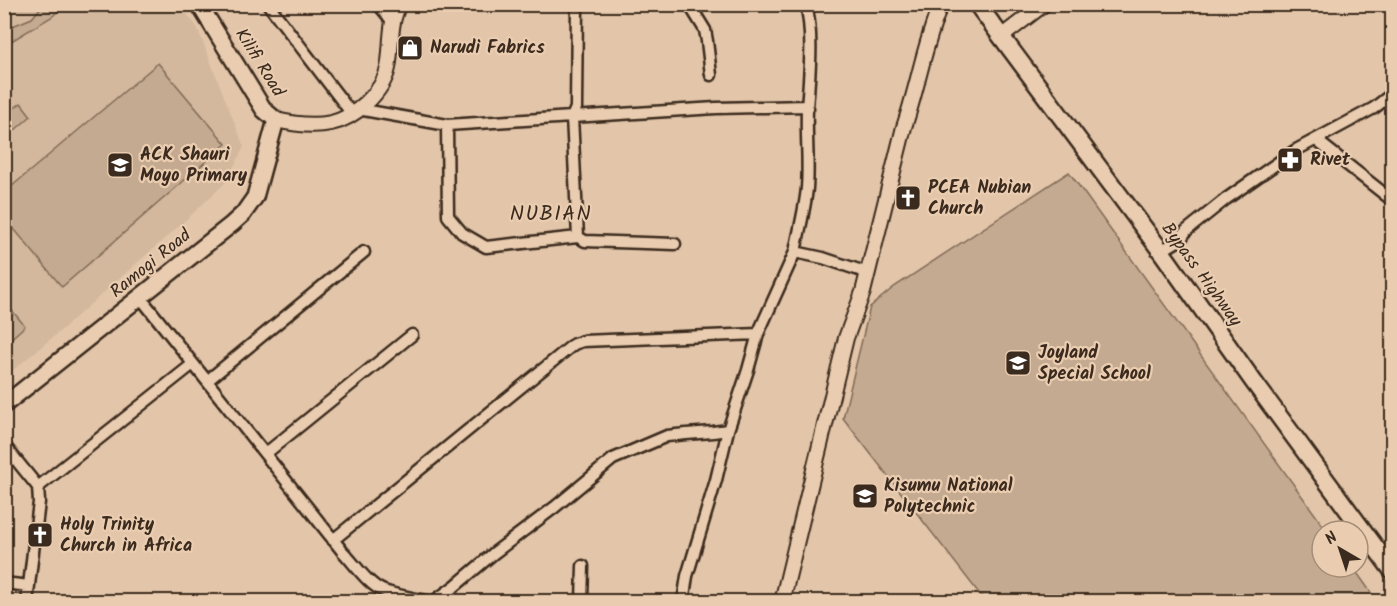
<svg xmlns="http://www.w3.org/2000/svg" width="1397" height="606" font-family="Kalam,sans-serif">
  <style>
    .built { fill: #d3b89d }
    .green { fill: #c4aa90; stroke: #806a57; stroke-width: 1.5 }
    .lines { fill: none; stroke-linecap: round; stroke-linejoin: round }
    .minor-casing { stroke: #3b2a1e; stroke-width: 15 }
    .tertiary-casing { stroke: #3b2a1e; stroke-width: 18 }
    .secondary-casing { stroke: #3b2a1e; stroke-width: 20 }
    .primary-casing { stroke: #3b2a1e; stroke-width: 21 }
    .minor { stroke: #eacdb0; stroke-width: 10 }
    .tertiary { stroke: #eacdb0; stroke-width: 14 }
    .secondary { stroke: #eacdb0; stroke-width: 15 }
    .primary { stroke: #eacdb0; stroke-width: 16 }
    .labels { text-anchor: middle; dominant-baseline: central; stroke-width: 4.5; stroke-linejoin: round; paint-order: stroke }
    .poi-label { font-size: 18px; font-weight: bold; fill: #3b2a1e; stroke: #eacdb0; text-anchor: start }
    .street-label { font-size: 18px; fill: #3b2a1e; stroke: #eacdb0 }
    .quarter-label { font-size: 21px; letter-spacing: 1.5px; fill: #3b2a1e; stroke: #eacdb0 }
  </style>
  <rect width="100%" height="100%" fill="#e3c6aa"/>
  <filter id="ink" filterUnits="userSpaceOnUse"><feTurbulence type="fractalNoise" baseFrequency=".0167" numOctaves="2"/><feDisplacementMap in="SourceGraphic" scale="12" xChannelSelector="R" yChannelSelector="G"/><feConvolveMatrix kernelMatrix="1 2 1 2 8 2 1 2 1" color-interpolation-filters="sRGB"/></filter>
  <g filter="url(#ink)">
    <!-- built -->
    <path class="built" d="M5,5H180L197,27L244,147L226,182L189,217L59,332L5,377Z"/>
    <!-- green -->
    <path class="green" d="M43,5H64L53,16L5,45V29L32,18Z
      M158,63L226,144L62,287L5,218V192Z
      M21,103L31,116L14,131L5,136V107L13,109Z
      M1069,172L1327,531H1322V567H1353L1377,601H985L843,418L870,307L894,287Z
      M4,301L25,326L5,344L4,343Z"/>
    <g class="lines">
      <defs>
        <path id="minor" d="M268,4L352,114
          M378,4L393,22
          M689,4L705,30L707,41L711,75
          M358,109L447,125L572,117L576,108L577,4
          M447,125L448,216L462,233L486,247L578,237L585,241L675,244
          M1316,140L1392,200
          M578,237L572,117L716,108L807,106L808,108
          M1161,251L1181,239L1186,231L1226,199L1296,150L1374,108L1392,94
          M795,252C799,231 805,209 807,188C809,162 806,136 807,110C809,75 814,39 806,4
          M140,297L343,552C354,563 369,586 384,591C397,596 418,599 432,602
          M207,381L364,252
          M4,445L38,487L39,502L27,602
          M265,454L412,335
          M38,487L193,364
          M333,540L574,344L583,341L758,334
          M4,583L29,586
          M433,602L455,586L494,553L555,507L613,459L667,436L686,434L713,432L728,430
          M582,602L583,566
          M683,602L687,576L716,480L728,430L748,370L758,334L795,252L823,258L868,273"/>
        <path id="tertiary" d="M1001,37L1044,4
          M276,120C293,124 313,127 331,123C355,118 383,92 388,68C391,53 390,37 393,22C394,16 397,10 398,4
          M782,602L846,338L863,292L904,127C918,87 924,44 941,4"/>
        <path id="secondary" d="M4,405L232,224L243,214L255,197L276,120L264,110L199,4"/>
        <path id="primary" d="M977,4L1161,251L1253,381L1392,570"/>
      </defs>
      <!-- minor casing -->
      <use href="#minor" class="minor-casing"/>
      <!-- tertiary casing -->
      <use href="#tertiary" class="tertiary-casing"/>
      <!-- secondary casing -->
      <use href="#secondary" class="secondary-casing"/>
      <!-- primary casing -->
      <use href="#primary" class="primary-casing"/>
      <!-- minor -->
      <use href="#minor" class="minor"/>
      <!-- tertiary -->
      <use href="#tertiary" class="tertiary"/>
      <!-- secondary -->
      <use href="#secondary" class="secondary"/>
      <!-- primary -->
      <use href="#primary" class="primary"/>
    </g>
  </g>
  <!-- icons -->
  <defs>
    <symbol id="shop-square" viewBox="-11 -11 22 22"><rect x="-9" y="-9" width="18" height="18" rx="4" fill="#3b2a1e" stroke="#eacdb0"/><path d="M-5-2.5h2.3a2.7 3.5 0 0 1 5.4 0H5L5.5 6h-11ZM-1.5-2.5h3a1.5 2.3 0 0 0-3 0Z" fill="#fff"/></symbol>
    <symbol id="pharmacy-square" viewBox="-11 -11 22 22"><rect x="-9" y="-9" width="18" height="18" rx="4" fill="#3b2a1e" stroke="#eacdb0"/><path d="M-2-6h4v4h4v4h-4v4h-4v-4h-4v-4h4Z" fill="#fff"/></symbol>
    <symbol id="school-square" viewBox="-11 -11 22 22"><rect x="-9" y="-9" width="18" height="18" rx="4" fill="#3b2a1e" stroke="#eacdb0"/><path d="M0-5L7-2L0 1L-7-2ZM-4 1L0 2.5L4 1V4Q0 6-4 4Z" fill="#fff"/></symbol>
    <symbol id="church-square" viewBox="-11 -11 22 22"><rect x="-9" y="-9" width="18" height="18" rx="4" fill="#3b2a1e" stroke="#eacdb0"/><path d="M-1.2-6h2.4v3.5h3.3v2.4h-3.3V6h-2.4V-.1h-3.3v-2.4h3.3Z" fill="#fff"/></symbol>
    <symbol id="university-square" viewBox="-11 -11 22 22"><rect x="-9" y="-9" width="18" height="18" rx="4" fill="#3b2a1e" stroke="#eacdb0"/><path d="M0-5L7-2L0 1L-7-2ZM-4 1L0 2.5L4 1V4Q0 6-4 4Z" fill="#fff"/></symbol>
  </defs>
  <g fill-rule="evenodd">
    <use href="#shop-square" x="395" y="33" width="30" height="30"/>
    <use href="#pharmacy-square" x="1275" y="145" width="30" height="30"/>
    <use href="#school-square" x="105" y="150" width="30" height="30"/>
    <use href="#church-square" x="893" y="183" width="30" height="30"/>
    <use href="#school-square" x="1003" y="348" width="30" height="30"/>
    <use href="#university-square" x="850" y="481" width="30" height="30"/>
    <use href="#church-square" x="25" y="520" width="30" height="30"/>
  </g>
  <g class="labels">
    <!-- poi labels -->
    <g class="poi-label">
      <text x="430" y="48">Narudi Fabrics</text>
      <text x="140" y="155">ACK Shauri<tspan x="140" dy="21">Moyo Primary</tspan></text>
      <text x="1310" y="160">Rivet</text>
      <text x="928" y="188">PCEA Nubian<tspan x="928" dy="21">Church</tspan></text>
      <text x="1038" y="353">Joyland<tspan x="1038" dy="21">Special School</tspan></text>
      <text x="884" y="486">Kisumu National<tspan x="884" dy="21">Polytechnic</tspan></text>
      <text x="60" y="525">Holy Trinity<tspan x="60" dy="21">Church in Africa</tspan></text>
    </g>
    <!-- street labels -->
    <g class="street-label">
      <text transform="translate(259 63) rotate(58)">Kilifi Road</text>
      <text transform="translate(151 264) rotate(-39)">Ramogi Road</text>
      <text transform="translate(1201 275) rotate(54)">Bypass Highway</text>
    </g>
    <!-- quarter labels -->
    <g class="quarter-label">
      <text x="551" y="214">NUBIAN</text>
    </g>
  </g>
  <!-- margin -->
  <rect width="1397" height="606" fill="none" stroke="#eacdb0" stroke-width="24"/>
  <rect x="12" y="12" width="1373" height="582" fill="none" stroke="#3b2a1e" stroke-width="2" filter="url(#ink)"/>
  <!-- north arrow -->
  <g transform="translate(1340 549) rotate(321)"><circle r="28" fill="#eacdb0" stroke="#a48c76" stroke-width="1.5"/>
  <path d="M0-4.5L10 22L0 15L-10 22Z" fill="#3b2a1e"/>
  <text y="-9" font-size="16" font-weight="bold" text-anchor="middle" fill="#3b2a1e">N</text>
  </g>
</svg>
